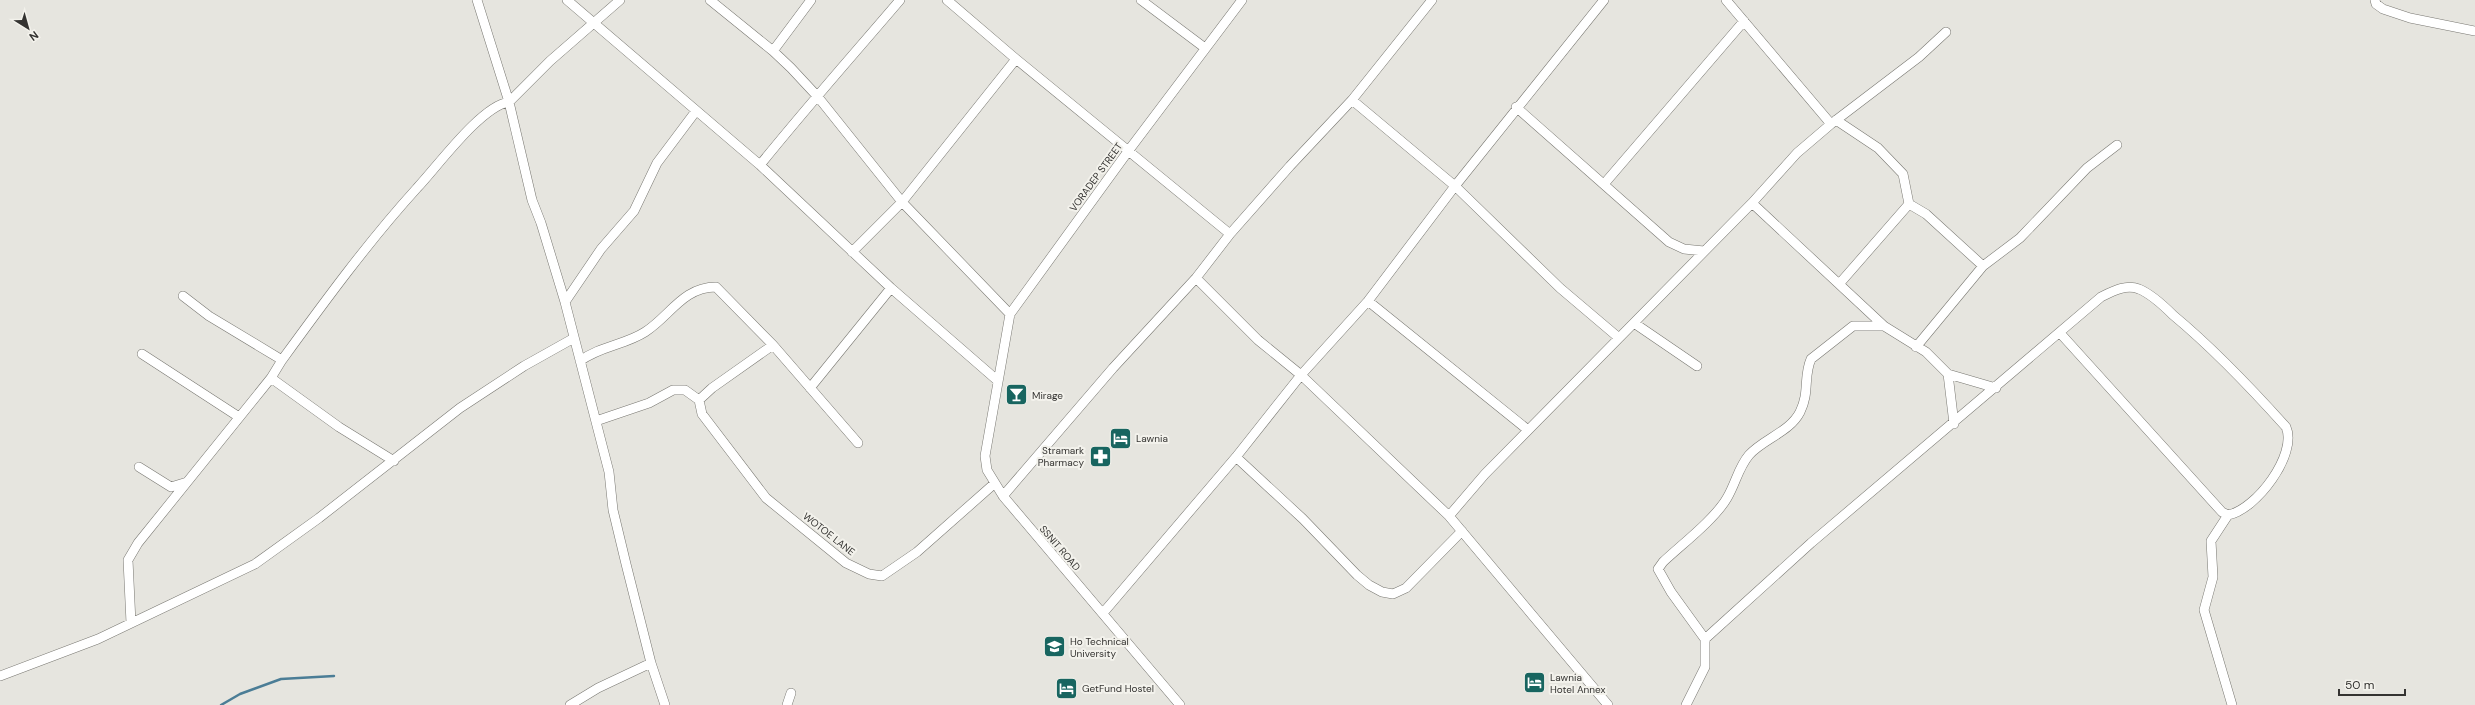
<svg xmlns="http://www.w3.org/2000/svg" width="2475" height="705" font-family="'DM Sans',sans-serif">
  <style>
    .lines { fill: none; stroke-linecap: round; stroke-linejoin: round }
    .stream { stroke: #4b7d96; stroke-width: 2.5 }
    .minor-casing { stroke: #787771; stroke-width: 10 }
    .minor { stroke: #fff; stroke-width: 9 }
    .labels { text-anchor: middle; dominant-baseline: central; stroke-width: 4; stroke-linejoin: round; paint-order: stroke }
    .street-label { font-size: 10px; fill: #343331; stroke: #f3f2ec }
    .poi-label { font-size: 10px; fill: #343331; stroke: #f3f2ec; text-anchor: start }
  </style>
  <rect width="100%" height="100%" fill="#e6e5df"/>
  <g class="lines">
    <!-- stream -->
    <path class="stream" d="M221,705L240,694L281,679L334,676"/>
    <defs>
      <path id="minor" d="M477,0L509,102L532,200L541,223L565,302L609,472L613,510L626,564L651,663L665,705
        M567,0L760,165L891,288L998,381
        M710,0L773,51L791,68L818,97L902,202L1010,314
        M947,0L1016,59L1230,234
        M1141,0L1205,48
        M1604,0L1455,186L1560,288L1619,338
        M1726,0L1831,124
        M2375,0L2376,4L2383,9L2410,18L2475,31
        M773,51L811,0
        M1516,107L1669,242L1684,249L1704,251
        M1836,120L1878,148L1903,174L1909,204L1840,283
        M760,165C805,109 853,55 900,0
        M1604,184L1744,21
        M1752,203L1884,326L1926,352L1948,374L1954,424
        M1909,204L1926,214L1983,266
        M852,252L902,202L1016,59
        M1196,278L1258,340L1301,375L1449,516L1608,705
        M183,296L209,316L282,360
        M1368,301L1528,430
        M565,302L601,249L634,211L657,163L696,111
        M1634,323L1697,366
        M1916,347L1983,266L2020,238L2087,168L2117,145
        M142,354L239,417
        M580,361C600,346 625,345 645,332C670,316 683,287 716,287L773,345L858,443
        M1948,374L1996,388
        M271,378L339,427L394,461
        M810,388L891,288
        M699,400L702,414L766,498L846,563L869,574L882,576L917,552L995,483
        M596,421L649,403L673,390H685L699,400L712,388L773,345
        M1236,457L1303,519L1357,575L1369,585L1382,592L1393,594L1406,588L1462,531
        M139,467L171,487L184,483
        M1003,496L1113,368L1196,278L1230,234L1290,166L1352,100L1432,0
        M2228,515L2211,541L2213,577L2204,610L2232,705
        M1449,516L1485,474L1752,203L1797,153L1831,124L1919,57L1946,32
        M1103,613L1236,457L1301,375L1368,301L1455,186L1352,100
        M131,623L128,560L138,543L271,378L282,360C325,301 368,242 417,188C437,167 481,106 509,102L550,61L620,0
        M1705,639L1811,543L2101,297C2113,291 2126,284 2139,289C2151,294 2164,306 2173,315C2214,349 2251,388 2286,427C2298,454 2256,510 2228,515L2222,512L2060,333
        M0,676L98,639L255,564L319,518L460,408L524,366L574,338
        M570,705L598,688L651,663
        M787,705L791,693
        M1180,705L1003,496L987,470L985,456L1010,314L1129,150L1242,0
        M1686,705L1705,667V639L1671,592L1658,569L1663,562C1681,545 1715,519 1727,498C1736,483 1738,468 1749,455C1763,439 1790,432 1800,412C1810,392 1803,377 1811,359L1853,326H1884"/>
    </defs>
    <!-- minor casing -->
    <use href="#minor" class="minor-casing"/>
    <!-- minor -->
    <use href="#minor" class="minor"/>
  </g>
  <!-- icons -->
  <defs>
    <symbol id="bar-square" viewBox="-11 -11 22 22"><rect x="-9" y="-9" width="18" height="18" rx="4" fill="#186560" stroke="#f3f2ec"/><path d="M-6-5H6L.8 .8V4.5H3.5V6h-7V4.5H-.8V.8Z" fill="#fff"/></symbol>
    <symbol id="hotel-square" viewBox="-11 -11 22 22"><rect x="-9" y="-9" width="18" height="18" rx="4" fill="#186560" stroke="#f3f2ec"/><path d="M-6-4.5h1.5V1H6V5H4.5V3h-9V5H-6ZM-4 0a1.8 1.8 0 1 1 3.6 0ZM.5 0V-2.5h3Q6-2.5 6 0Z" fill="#fff"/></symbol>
    <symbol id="pharmacy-square" viewBox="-11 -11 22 22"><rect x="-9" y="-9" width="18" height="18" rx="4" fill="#186560" stroke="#f3f2ec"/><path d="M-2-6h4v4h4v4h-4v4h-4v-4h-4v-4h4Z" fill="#fff"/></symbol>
    <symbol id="school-square" viewBox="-11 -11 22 22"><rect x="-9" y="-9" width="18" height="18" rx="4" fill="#186560" stroke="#f3f2ec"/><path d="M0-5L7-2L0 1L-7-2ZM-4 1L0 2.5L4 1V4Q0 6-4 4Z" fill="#fff"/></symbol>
  </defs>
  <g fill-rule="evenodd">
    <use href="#bar-square" x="1004" y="382" width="25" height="25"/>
    <use href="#hotel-square" x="1108" y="426" width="25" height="25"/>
    <use href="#pharmacy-square" x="1088" y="444" width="25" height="25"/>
    <use href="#school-square" x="1042" y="634" width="25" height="25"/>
    <use href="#hotel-square" x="1522" y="670" width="25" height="25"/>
    <use href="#hotel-square" x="1054" y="676" width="25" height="25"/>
  </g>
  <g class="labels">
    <!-- street labels -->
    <g class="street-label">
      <text transform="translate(1096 177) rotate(-54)">VORADEP STREET</text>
      <text transform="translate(829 534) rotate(38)">WOTOE LANE</text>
      <text transform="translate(1060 548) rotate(49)">SSNIT ROAD</text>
    </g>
    <!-- poi labels -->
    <g class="poi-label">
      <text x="1032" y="395">Mirage</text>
      <text x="1136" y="438">Lawnia</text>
      <text x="1084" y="450" text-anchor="end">Stramark<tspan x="1084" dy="12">Pharmacy</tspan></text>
      <text x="1070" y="641">Ho Technical<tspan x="1070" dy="12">University</tspan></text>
      <text x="1550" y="677">Lawnia<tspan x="1550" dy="12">Hotel Annex</tspan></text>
      <text x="1082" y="688">GetFund Hostel</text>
    </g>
  </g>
  <!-- north arrow -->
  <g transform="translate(28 28) rotate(143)" stroke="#f3f2ec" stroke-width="3" paint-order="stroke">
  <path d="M0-3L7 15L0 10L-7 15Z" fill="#343331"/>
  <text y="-6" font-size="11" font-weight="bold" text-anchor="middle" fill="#343331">N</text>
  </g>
  <!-- scale -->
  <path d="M2339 689v6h66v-6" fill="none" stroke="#343331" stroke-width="2"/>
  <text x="2345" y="689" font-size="12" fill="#343331" stroke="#f3f2ec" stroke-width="3" paint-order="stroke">50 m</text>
</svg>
